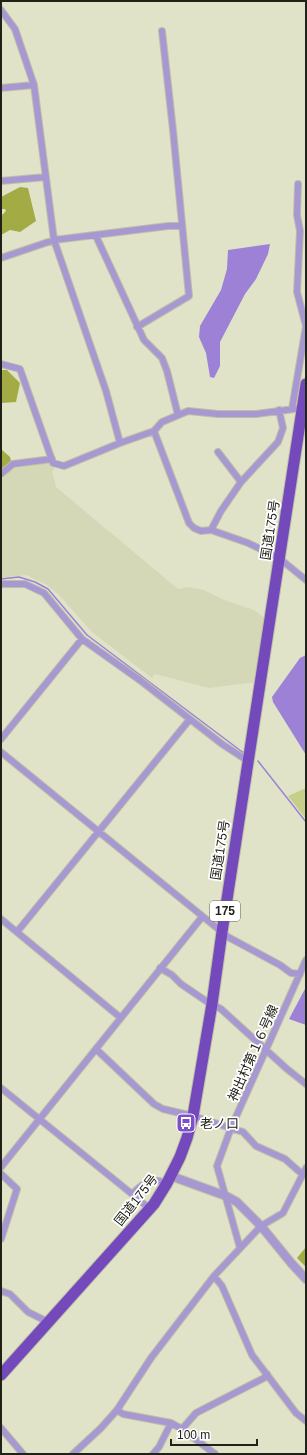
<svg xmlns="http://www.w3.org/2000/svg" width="307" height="1455" font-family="Arial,'Noto Sans JP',sans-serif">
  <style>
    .built { fill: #d4d8b7 }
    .green { fill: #c6ce8a }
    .forest { fill: #a3ab45 }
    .water { fill: #9c81d7 }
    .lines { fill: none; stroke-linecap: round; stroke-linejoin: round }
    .stream { stroke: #9c81d7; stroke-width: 1.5 }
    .minor-casing { stroke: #bdc0a8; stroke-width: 8 }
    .tertiary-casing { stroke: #bdc0a8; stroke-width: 10 }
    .trunk-casing { stroke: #bdc0a8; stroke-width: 13 }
    .minor { stroke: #a898d1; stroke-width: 6 }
    .tertiary { stroke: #a898d1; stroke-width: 8 }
    .trunk { stroke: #7449bb; stroke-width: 11 }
    .labels { text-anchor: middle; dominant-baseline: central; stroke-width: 3.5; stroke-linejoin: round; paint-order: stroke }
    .shield { fill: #fff; stroke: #63645d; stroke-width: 1 }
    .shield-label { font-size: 12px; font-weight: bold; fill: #202117 }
    .street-label { font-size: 13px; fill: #202117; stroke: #fff }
    .poi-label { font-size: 13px; fill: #202117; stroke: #fff; text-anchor: start }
  </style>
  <rect width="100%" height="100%" fill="#e0e3c8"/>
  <!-- built -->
  <path class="built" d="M49,462L55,469L52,471L56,487L178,589L188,587L204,590L224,600L254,610L266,619L256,682L209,688L155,674L152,678L92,632L59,595L47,585L26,575L1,578V480L12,469Z"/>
  <!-- green -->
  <path class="green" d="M306,788V819L288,796Z"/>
  <!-- forest -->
  <path class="forest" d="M20,187L28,188L36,221L20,232L10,230L1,235V216L6,211L5,209H1V197Z
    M1,370H7L20,383L16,402L1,403Z
    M1,449L10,457L11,461L1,471Z
    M306,1247V1267L297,1258Z"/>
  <!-- water -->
  <path class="water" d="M270,244L268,254L256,279L245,294L220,342V366L214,378L210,377L206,353L199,337L200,326L221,290L227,269L228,250Z
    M306,655V755L273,702L272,697L300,658Z
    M306,987V1025L289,1019Z"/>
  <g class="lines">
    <!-- stream -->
    <path class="stream" d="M1,579L19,577L35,582L48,589L87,635L245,754
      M258,761L306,822"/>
    <defs>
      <path id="minor" d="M1,10L15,29L34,85L54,240L106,391L120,443
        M1,88L34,85
        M1,181L46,177
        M96,236L144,340L162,358L167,371L178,415
        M1,258L54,240L168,226H182
        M137,327L189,296L173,130L162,31
        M1,364L20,369L53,463L64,466L120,443L154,431L162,422L188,411L218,414H256L302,408
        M292,409L306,326L297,292L300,231L297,215L298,184
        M154,431L189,523L194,528L201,531L211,530L248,543L279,558L306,580
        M218,452L241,482
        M1,474L13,464L52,459
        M211,530L221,511L241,482L278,442L283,428L279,410
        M1,584H25L44,593L82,639L141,681L222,744L248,761
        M1,739L82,639
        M1,752L228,937L280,965L291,973L300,974
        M1,919L121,1018
        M17,932L190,719
        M160,968L172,975L181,984L206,1001L221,1009L287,1069L306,1084
        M96,1049L154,1104L163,1109L193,1116L243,1132L256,1146L285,1159L302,1174
        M1,1088L132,1194C145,1182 149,1177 167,1183
        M1,1167L202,917
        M1,1174L17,1189L1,1239
        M132,1194L150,1209
        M240,1248L217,1166L231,1128L306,960
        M214,1276L222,1286L252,1355L296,1413L306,1421
        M1,1291L10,1294L28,1312L48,1322
        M117,1410L123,1414L171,1423L182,1429L215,1454
        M1,1428L23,1454
        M182,1429L196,1413L264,1378L267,1374
        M73,1454L101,1428L117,1410L151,1358L214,1276L261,1226L283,1213L306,1168
        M153,1454L159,1447L171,1423"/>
      <path id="tertiary" d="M171,1176L226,1196L237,1202L261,1226L292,1264L306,1279"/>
      <path id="trunk" d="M1,1375L154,1204L167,1183L180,1157L187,1138L193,1116L212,1004L222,932L306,384"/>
    </defs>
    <!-- minor casing -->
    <use href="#minor" class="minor-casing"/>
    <!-- tertiary casing -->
    <use href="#tertiary" class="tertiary-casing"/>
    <!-- trunk casing -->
    <use href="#trunk" class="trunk-casing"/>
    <!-- minor -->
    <use href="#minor" class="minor"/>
    <!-- tertiary -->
    <use href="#tertiary" class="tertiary"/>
    <!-- trunk -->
    <use href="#trunk" class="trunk"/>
  </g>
  <!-- icons -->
  <defs>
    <symbol id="bus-square" viewBox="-11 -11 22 22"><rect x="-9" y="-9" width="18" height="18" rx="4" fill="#7d50c8" stroke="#fff"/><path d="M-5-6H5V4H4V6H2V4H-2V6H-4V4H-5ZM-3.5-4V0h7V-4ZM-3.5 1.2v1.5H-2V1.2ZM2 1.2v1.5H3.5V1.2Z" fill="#fff"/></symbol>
  </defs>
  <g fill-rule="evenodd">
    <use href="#bus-square" x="175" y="1112" width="22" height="22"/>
  </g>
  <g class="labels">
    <!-- shield labels -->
    <rect class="shield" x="210" y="901" width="30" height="20" rx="3"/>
    <g class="shield-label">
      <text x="225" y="911">175</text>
    </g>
    <!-- street labels -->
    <g class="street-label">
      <text transform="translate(270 530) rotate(-81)">国道175号</text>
      <text transform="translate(220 850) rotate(-81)">国道175号</text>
      <text transform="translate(253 1053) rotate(-66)">神出村第１６号線</text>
      <text transform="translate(136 1200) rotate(-52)">国道175号</text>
    </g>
    <!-- poi labels -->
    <g class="poi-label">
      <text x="200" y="1123">老ノ口</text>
    </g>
  </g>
  <!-- border -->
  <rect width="307" height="1455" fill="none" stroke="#202117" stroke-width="4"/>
  <!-- scale -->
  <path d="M171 1439v6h86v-6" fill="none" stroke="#202117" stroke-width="2"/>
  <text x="177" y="1439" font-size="12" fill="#202117" stroke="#ffffff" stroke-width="3" paint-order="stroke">100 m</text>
</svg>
